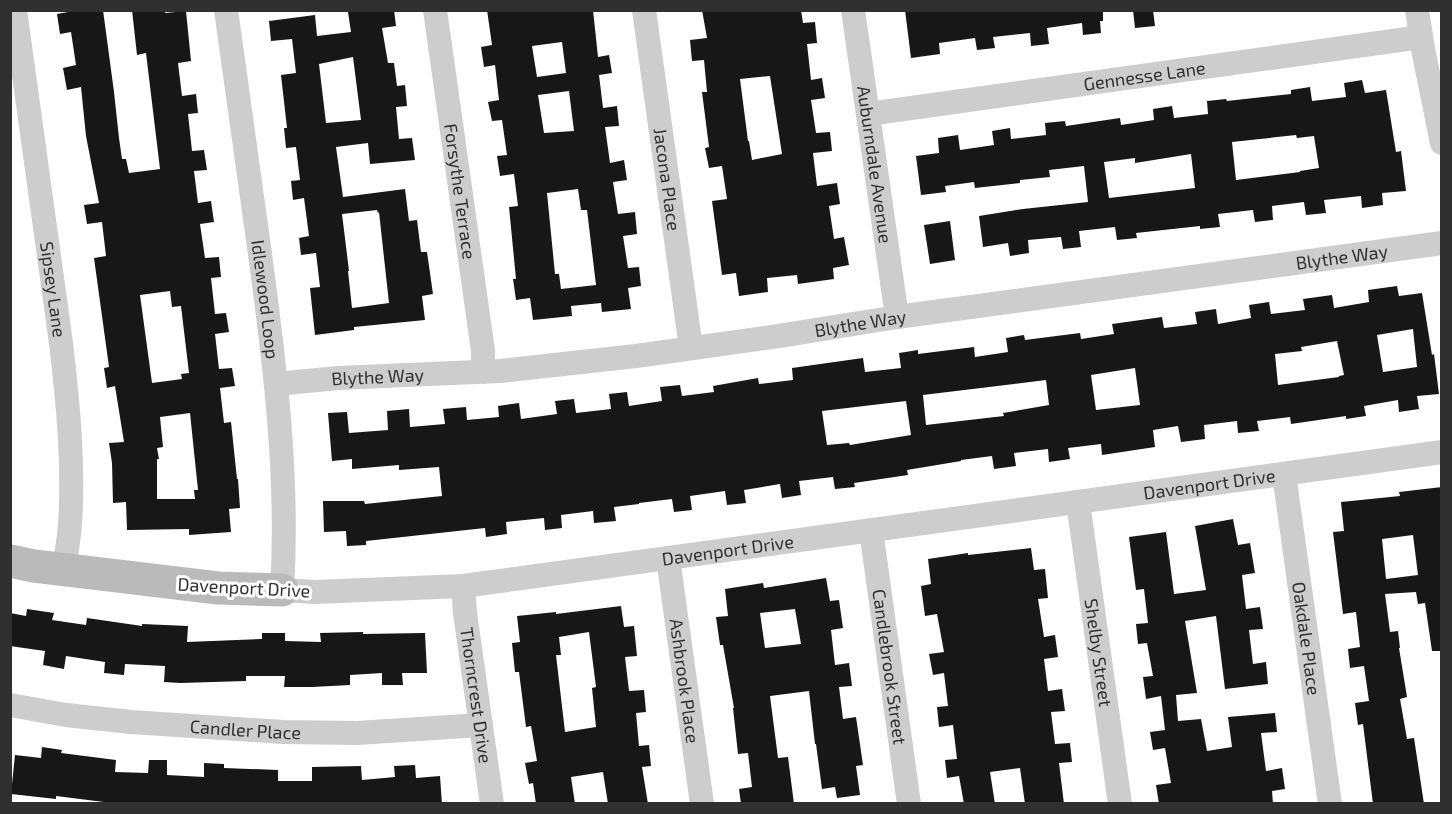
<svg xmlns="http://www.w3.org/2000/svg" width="1452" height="814" font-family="'Exo 2',sans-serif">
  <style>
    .building { fill: #171717; fill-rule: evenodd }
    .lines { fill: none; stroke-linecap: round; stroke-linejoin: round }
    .street { stroke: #cdcdcd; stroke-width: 24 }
    .secondary { stroke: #bababa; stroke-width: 33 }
    .labels { text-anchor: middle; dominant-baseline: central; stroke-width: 6; stroke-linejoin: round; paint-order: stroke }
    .street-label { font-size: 18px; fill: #303030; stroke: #fff }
  </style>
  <rect width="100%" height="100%" fill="#fff"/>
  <!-- building -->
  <path class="building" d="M68,10H103L114,92L119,138L122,159H126L129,173L160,169L146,53L137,55L132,10H165V13L186,11L191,61L178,63L182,96L196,94L198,113L188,114L192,151L204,150L207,170L194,171L198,203L211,201L214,222L200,224L205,258L219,257L221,277L211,278L215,314L226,313L229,332L215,334L219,369L232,368L235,386L220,388L224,423L231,422L237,479H238L240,508L229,509L231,532L189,535V529L127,530L126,502L113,503L112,463L109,443L124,442L115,386L107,388L104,368L109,367L94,258L106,256L102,222L87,224L84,205L99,203L86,136L81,87L67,90L63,68L76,65L71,32L60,34L57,14L68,12ZM170,291L172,307L181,306L189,373L181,374L182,379L152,383L140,295ZM190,413L198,490H194L195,499H157V459H159L157,448L163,447L160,417Z
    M360,10H394L396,26L382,28L388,63H394L397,86L405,85L407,106L396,107L399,139L412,138L415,160L370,164L368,143L336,147L343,197L405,189L409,221L417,220L421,252H427L433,294L422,296L425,320L354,327V330L315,335L310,288L320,287L316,253L301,255L299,238L309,236L304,198L293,200L291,181L300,180L296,147L286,148L284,128H287L281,75L296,73L292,39L271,41L269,21L315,15L317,36L351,32L348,12ZM353,57L361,120L326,123L319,64ZM377,210L378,213L379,212L389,303L352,308L348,271H349L342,214Z
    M487,10H593L598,57L609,55L612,73L599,75L603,108L617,106L619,126L605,127L610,163L624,160L627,180L613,182L618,214L635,212L637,234L623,236L628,268L639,267L641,286L628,288L631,309L602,312L601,303L571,306L572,316L533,320L530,298L516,300L513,279H516L509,207L518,206L514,174L500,176L497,156L507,155L502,120L492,121L488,102L499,100L495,65L484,67L481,47L492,45ZM562,42L566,73L537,77L532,46ZM569,91L574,131L544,133L538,95ZM578,189L581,210H587L596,285L561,289L559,274H555L547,193Z
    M702,10H801L803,23L815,22L817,43L807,44L811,80L822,78L825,98L811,100L816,133L830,132L832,151L813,153L817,186L837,183L840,204L829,206L834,239L844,237L849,265L833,268L834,279L798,284L797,275L767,278L768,292L739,296L736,273L722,275L712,201L727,199L722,166L709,168L705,148L709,147L702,92H707L704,60L692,61L690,40L707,38ZM770,76L782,154L752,160L749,141H748L740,79Z
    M905,10H1103V21H1100L1101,33L1083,35L1082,23L1047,28L1049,44L1031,46L1030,33L993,37L995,48L977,50L975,38L939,43L940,54L911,58Z
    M1133,10H1153L1155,26L1135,28Z
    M1362,80L1365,93L1386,90L1396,152L1401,151L1406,191L1382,193L1383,205L1362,208L1361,196L1324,200L1326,213L1306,215L1304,202L1272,206L1273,220L1255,222L1253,210L1218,214L1220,227L1200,229V226L1136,233L1137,238L1117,240L1115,227L1079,231L1081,247L1063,249L1061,237L1028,240L1029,253L1010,256L1008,243L983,247L979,216L1023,209L1088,202L1084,166L1049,170L1050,177L1020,180V183L975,188L974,182L945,186L946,192L921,195L916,156L939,153L938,138L958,135L960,150L994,145L992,131L1010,128L1011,139L1046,135L1045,123L1065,121L1066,126L1120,118L1121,125L1154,120L1153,109L1172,106L1174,118L1208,114L1207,101L1226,99L1227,101L1291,94V90L1310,87L1312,101L1346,97L1344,83ZM1296,135L1297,138L1314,136L1319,168L1300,171V172L1236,180L1232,142ZM1191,154L1195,188L1109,198L1104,162L1135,158V163Z
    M950,221L955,260L930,264L924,225Z
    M1397,286L1399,296L1422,293L1432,355L1434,354L1439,394L1417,396L1419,409L1399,412L1398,400L1364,406L1366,416L1346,419V416L1291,424L1290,417L1257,421L1259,431L1238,433L1237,421L1204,425L1205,439L1181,442L1178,426L1153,430L1155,447L1102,455L1101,444L1068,448L1070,459L1049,462L1048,449L1014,453L1016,466L994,469L992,456L961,460V461L907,470L908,475L854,483L855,487L835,489L833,477L799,481L801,495L782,498L780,484L744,490L746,503L727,505L725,491L690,496L692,510L674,512L672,499L639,503V504L614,507L616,521L594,523L593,511L561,515L562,528L545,530L544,518L506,522L507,534L486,537L485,528L366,541V545L347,546L346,531L324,532L323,501H364L365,504L442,496L439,467L399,470V465L352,469V459L332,461L328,413L347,412L349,433L388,430L387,411L409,409L410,427L445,424L443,409L466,407L467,420L499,417L498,406L519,403L521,419L557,414L555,401L574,399L576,413L611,409L609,394L627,392L629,406L662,401L660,387L680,385L682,396L714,392L713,386L758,378L759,384L793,380L792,368L863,358L865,372L901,368L899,353L918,350V354L974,347L975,357L1008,352L1006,338L1024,335L1025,340L1080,333L1081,339L1114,334L1112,324L1162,317L1164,328L1197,324L1195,312L1216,309L1218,324L1251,318L1249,305L1269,302L1271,314L1305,310L1303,299L1332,295L1334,308L1369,302L1368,290ZM1413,329L1417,367L1383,372L1377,335ZM1337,341L1344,375L1339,376V377L1278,385L1275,354L1302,351L1301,347ZM1135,368L1140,405L1096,410L1091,375ZM1046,380L1049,405L1003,413L1004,416L926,425L923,395ZM906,401L911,435L850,445L849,443L827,445L822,411Z
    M1442,487V651H1432L1425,603L1418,604L1416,592L1385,594L1390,632L1398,631L1400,648H1399L1407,697L1400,699L1407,739L1414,738L1424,804H1373L1363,724L1358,725L1355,703L1369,701L1364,666L1350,668L1348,649L1360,647L1356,612L1343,614L1333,532L1344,531L1341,502L1400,496L1399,492ZM1413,535L1418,575L1386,579L1382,539Z
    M1233,519L1238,545L1250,543L1255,573L1242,575L1246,609L1260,607L1263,629L1249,630L1253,664L1266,662L1268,684L1225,689L1216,616L1185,621L1197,693L1176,695L1178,721L1201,719L1207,751L1232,747L1228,717L1275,713L1277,732L1261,733L1266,771L1282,768L1285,789L1272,791L1273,804H1159L1156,785L1171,783L1165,748L1153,750L1150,732L1165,730L1161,696L1146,699L1143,677L1153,676L1147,643L1138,644L1136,624L1148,623L1144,589L1136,590L1129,537L1166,532L1174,594L1206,590L1195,526Z
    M1031,548L1034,570L1045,569L1048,598L1038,599L1044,637L1055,635L1058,657L1044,659L1048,691L1062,689L1065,711L1051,712L1055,744L1070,743L1072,762L1059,763L1064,804H1025L1020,768L990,772L995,804H964L959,776L947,778L945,760L957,759L953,725L939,727L937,707L948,706L944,673L933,675L929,654L944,652L937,614L925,616L921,586L931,584L928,559L968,553V555Z
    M826,578L830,601L839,600L843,628L831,630L835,665L849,663L852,686L839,687L843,719L856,717L863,765L856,766L860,795L837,798L835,787L822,789L816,744H815L809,691L770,696L778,758L788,757L794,804H741L739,789L752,787L748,753L738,754L733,708H734L723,645H720L716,617L728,616L725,589L763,583L764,588ZM795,609L801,644L765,648L760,613Z
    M621,606L624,627L634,626L637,656L625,657L629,691L644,690L646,712L636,713L639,746L649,745L651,766L642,767L648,804H608L603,772L571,777L575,804H536L533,783L529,784L525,763L537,761L531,726L526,727L519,672H515L512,643L520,642L517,616L556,612V614ZM589,632L596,687L592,688L596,727L565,732L556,655H561L559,637Z
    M27,609L54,613L52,620L86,625L87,618L142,626V624L188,626L187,642L262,639V633H285V641L321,642L320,633L363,632V634L425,633L427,673H402L403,685H382V673L350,675V685L312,687H284L285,676H246V681L180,683L164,682L165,666L125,664L124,675L104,673L105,662L66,656L64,669L43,665L45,651L10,646V613L26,616Z
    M42,747L62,750L61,753L116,760L115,772L148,773L149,760H167V775L204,777V763L224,764V768L278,770V781H312V767L361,766L362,780L395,777L394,766L415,765L416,778L440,776L442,804H120L56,796V799L11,794L15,755L41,758Z"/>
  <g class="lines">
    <!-- street -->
    <g class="street">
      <path id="s1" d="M15,10L61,343C68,403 74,464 70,524C69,539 66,555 64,570"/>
      <path id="s2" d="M226,10C237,92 249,173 260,254C275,366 289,478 282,590L315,592L463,586L1442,452"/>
      <path id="s3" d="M435,10L483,351V372"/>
      <path id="s4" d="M644,10L691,348"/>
      <path id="s5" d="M853,10L897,317"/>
      <path d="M1417,10L1423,49L1442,143"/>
      <path id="s6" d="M868,114L1421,37"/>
      <path id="s7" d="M276,384L338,378L500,371L636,356L779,336L897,317L1442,243"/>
      <path id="s8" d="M1284,474L1330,804"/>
      <path id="s9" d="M1078,502L1120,804"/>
      <path id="s10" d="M871,530L909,804"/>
      <path id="s11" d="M668,558L702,804"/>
      <path id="s12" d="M463,586L465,613L492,804"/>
      <path id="s13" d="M10,705L66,715L131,722L283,732L357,733L481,725"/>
    </g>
    <!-- secondary -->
    <path class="secondary" d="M10,561L34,566L218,588L282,590"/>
  </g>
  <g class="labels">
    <!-- street labels -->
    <g class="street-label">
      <text stroke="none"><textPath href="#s6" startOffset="279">Gennesse Lane</textPath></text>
      <text stroke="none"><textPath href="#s5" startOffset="156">Auburndale Avenue</textPath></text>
      <text stroke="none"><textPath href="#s4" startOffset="171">Jacona Place</textPath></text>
      <text stroke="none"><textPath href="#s3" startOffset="183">Forsythe Terrace</textPath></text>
      <text stroke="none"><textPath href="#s7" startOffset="1074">Blythe Way</textPath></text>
      <text stroke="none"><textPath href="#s1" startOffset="282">Sipsey Lane</textPath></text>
      <text stroke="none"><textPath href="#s2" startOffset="292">Idlewood Loop</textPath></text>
      <text stroke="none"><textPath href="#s7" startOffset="588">Blythe Way</textPath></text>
      <text stroke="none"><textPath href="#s7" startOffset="102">Blythe Way</textPath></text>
      <text stroke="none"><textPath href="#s2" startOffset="1518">Davenport Drive</textPath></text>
      <text stroke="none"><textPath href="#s2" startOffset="1032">Davenport Drive</textPath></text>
      <text transform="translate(244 587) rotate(3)">Davenport Drive</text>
      <text stroke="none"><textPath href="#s8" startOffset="166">Oakdale Place</textPath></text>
      <text stroke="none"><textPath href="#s9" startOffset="152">Shelby Street</textPath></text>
      <text stroke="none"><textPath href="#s10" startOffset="138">Candlebrook Street</textPath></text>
      <text stroke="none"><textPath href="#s11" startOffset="124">Ashbrook Place</textPath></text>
      <text stroke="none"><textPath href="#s12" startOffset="110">Thorncrest Drive</textPath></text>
      <text stroke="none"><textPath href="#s13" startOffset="237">Candler Place</textPath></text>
    </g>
  </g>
  <!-- border -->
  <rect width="1452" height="814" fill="none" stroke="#303030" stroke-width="24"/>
</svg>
